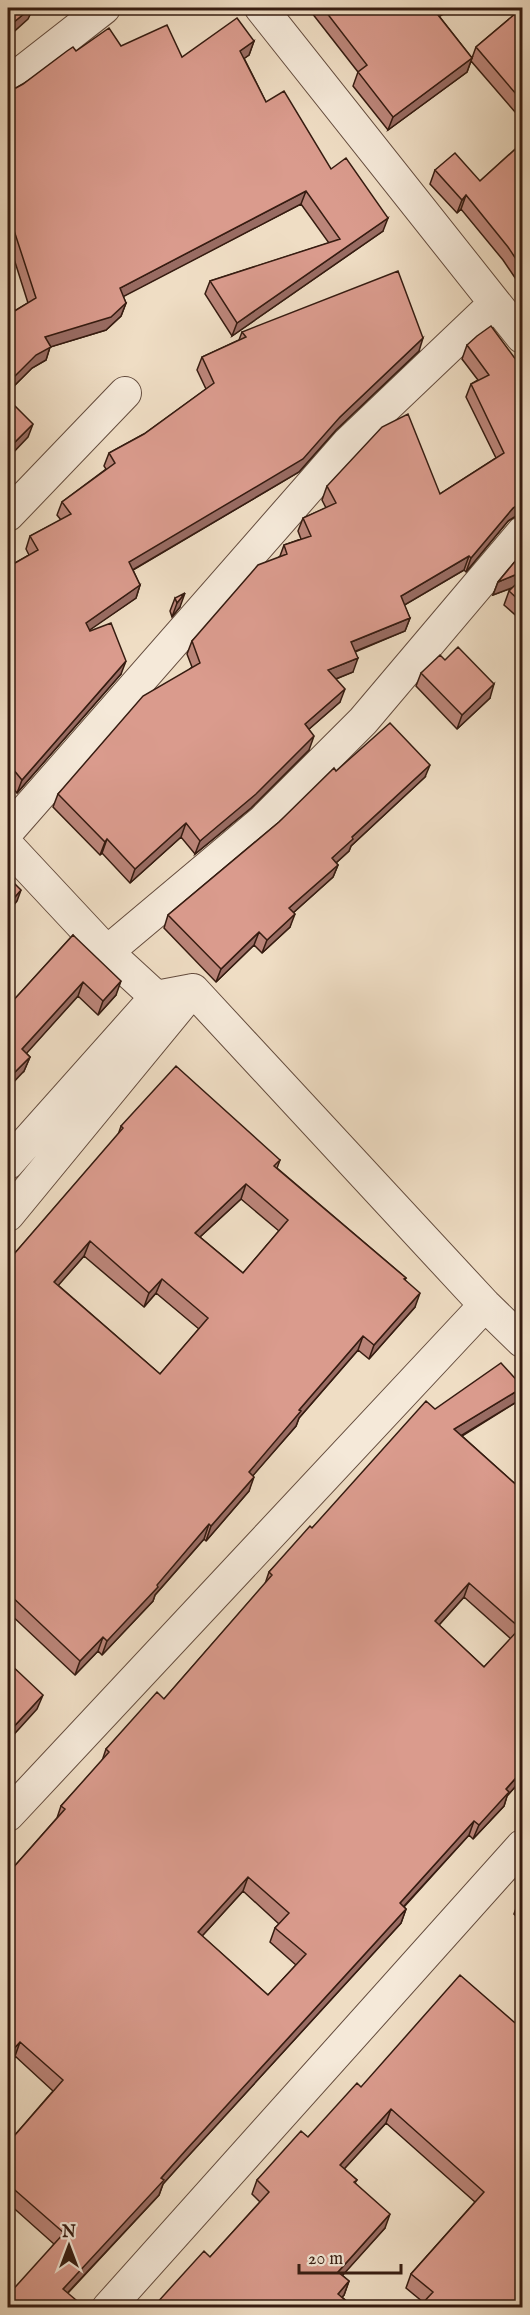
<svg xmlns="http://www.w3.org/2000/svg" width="530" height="2315" font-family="'IM FELL English',serif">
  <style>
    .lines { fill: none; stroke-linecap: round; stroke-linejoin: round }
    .street-casing { stroke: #644c3e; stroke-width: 34 }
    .street { stroke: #f5e9d9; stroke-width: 32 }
    .wall { fill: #bb8579; stroke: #361c11; stroke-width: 1.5; fill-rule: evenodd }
    .shaded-wall { fill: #996c63; stroke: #361c11; stroke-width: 1.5 }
    .building { fill: #da9b8d; stroke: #361c11; stroke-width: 1.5; fill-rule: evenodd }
  </style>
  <rect width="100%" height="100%" fill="#efddc4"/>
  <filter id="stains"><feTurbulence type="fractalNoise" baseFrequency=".00333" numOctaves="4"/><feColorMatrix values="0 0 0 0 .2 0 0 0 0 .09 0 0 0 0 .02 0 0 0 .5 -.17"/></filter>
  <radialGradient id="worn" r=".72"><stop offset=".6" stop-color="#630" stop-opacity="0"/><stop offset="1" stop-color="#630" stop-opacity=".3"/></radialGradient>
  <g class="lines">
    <defs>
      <path id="street" d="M261,8L522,337
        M8,83L104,8
        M8,515L125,393
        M8,831L348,443L495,303
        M8,846L107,952L156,997L193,990
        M107,952L263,821L363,721L522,533
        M193,990L485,1305L522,1341
        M8,1163L156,997
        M8,1215L193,990
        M8,1815L485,1305
        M108,2308L522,1846"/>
    </defs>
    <!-- street casing -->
    <use href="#street" class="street-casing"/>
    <!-- street -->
    <use href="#street" class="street"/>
  </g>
  <!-- wall -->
  <path class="wall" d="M308,8H453L439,16L472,58L476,47L522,8V120L471,61L467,72L388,130L353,86L358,72Z
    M254,41L249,55L244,58L266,102L331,169L383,231L232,336L205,294L210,281L329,243L301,204L123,296L126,303L121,316L106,330L50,347L46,360L32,368L8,392V315L28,303L8,240V87L16,88L23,84L76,51L121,46L182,57Z
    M522,143V288L503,260L461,209L457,213L430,184L435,170L480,181Z
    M242,332L419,351L336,430L299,472L133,570L140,585L136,598L89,630L121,674L17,793L8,782V567L29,555L26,549L30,536L61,520L57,515L62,502L106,469L104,466L109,453L144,434L206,389L197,370L202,357L239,340Z
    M467,345L522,368L516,516L508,521L466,572L464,570L404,605L410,618L405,631L355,652L353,672L336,679L340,702L309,729V750L251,808L195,854L181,837L130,883L102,853L100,855L53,807L58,794L192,667L187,654L192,641L280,556L284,545L301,539L298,531L303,518L326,508L322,500L327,486L440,494L496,458L466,397L471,384L478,380L462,359Z
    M522,553V621L504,605L509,591L512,588L493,595L498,582Z
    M175,598L180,607L172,617L170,611Z
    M445,660L490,698L457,729L416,686L421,673Z
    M336,771L425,777L351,846L349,851L336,863L338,865L333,877L293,913L290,927L262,953L254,945L216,982L164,928L168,915L279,822Z
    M73,935L116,995L98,1015L78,996L26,1053L30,1057L24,1071L11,1003Z
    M121,1126L280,1160L277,1168L406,1278L405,1280L415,1307L369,1359L358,1350L299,1418L296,1426L253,1475L249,1491L206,1541L204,1539L155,1595L153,1601L102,1655L98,1651L75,1675L8,1612V1261L118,1135ZM241,1199L279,1231L243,1273L200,1237ZM84,1256L144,1307L156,1293L199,1329L160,1374L58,1285Z
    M522,1203V1227L517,1217Z
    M518,1401L462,1436L522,1490V1779L507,1796L504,1806L473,1839L469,1835L404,1907L406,1909L401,1923L180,2165L163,2184L159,2195L68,2293L8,2307L54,2244L8,2203V2143L53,2091L15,2056L8,2064V1866L12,1869L57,1818L61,1806L102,1761L106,1749L164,1699L265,1584L269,1572L312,1528L435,1409ZM464,1597L511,1639L484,1667L439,1625ZM243,1891L279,1924L275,1928L270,1942L296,1965L268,1995L202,1936Z
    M522,1897V1922L514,1914L519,1900Z
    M522,2029V2307L423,2302L406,2288L411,2274L475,2202L386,2123L344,2169L357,2180L355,2183L385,2228L342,2275L349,2281L344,2295L342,2297L353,2307H154L155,2305L210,2257L260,2202L252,2194L257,2180L308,2137L361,2087Z"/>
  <!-- shaded-wall -->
  <path class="shaded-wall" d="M31,8H40L30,15L28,19L8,37V27Z
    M437,8H453L429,23L434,10Z
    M254,41L249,55L235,65L240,51Z
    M472,58L467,72L388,130L393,117Z
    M306,191L301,204L115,301L120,288Z
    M466,195L461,209L457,213L462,200Z
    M388,218L383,231L232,336L237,323Z
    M126,303L121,316L106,330L50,347L46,360L32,368L8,392V383L45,337Z
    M423,338L419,351L336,430L299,472L124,575L129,562L340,417Z
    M33,424L28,437L8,458V449Z
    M521,502H522V516H516L508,521L466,572L471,558L513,508Z
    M469,556L464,570L396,610L401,596Z
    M522,572V584L493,595L498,582Z
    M140,585L136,598L81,636L86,623Z
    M185,593L180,607L172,617L177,603Z
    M410,618L405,631L346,655L351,642Z
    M358,658L353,672L323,684L328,670Z
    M126,661L121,674L17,793L22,780Z
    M494,684L490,698L457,729L462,715Z
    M345,689L340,702L300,737L305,724Z
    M314,736L309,750L251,808L195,854L200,841Z
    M430,765L425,777L351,846L349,851L327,871L332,858L352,837Z
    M186,823L181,837L130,883L135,869Z
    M107,839L102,853L100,855L105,842Z
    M338,865L333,877L284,921L289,908Z
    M21,890L17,901L8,912V905Z
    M295,914L290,927L262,953L267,940Z
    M259,932L254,945L216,982L221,969Z
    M121,981L116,995L98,1015L103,1001Z
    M83,982L78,996L17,1064L22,1049Z
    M30,1057L24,1071L8,1088V1079Z
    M246,1184L241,1199L189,1247L195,1233Z
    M90,1241L84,1256L49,1296L54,1282Z
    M162,1279L156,1293L144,1307L149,1293Z
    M420,1293L415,1307L369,1359L374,1345Z
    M363,1336L358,1350L299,1418L296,1426L244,1486L249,1472L299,1410Z
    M522,1388L518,1401L449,1443L454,1429Z
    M254,1477L249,1491L206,1541L211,1526Z
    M209,1524L204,1539L155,1595L153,1601L102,1655L107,1641Z
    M469,1583L464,1597L430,1635L435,1621Z
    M103,1637L98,1651L75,1675L80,1661Z
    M43,1695L37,1709L8,1741V1733Z
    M522,1771V1779L507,1796L504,1806L473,1839L479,1825L506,1789Z
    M474,1821L469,1835L394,1917L400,1903Z
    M248,1877L243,1891L193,1946L198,1932Z
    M406,1909L401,1923L180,2165L163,2184L159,2195L58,2303L63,2289L185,2151Z
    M20,2042L15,2056L8,2064V2055Z
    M391,2109L386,2123L335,2179L340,2165Z
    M390,2214L385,2228L333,2286L338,2272Z
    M349,2281L344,2295L333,2307L338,2294Z
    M76,2300L73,2307H68Z"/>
  <!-- building -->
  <path class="building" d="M8,8H31L8,27Z
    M323,8H437L434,10L472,58L393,117L358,72L367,65Z
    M522,8V101L476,47Z
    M237,18L254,41L240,51L266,102L284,91L331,169L346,158L388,218L237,323L210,281L340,239L306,191L120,288L126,303L111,317L45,337L51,347L36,355L8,383V315L36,298L8,212V87L16,88L23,84L67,51L73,47L76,51L109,28L121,46L167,25L182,57Z
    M522,143V268L508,247L466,195L462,200L435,170L455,153L480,181Z
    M398,271L423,338L340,417L303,459L129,562L140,585L86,623L90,631L111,623L126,661L22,780L8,763V580L13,578L8,567L38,550L30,536L71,514L62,502L115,463L109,453L144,434L214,383L202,357L246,337L242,332Z
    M491,326L522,368V502L513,508L471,558L469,556L401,596L410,618L351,642L358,658L328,670L345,689L305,724L314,736L256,794L200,841L186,823L135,869L107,839L105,842L58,794L143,696L200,663L192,641L258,565L287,554L284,545L311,536L303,518L336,503L327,486L382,427L408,414L440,494L504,453L471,384L489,375L467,345L477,336Z
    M8,399L33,424L8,449Z
    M522,553V572L498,582Z
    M522,578V603L509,591Z
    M185,593L177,603L175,598Z
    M458,647L494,684L462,715L421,673L440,655L445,660Z
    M390,723L430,765L352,837L353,839L332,858L338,865L289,908L295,914L267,940L259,932L221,969L168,915L279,822L334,768L336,771Z
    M8,877L21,890L8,905Z
    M73,935L121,981L103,1001L83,982L22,1049L30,1057L8,1079V1000L11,1003Z
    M176,1066L280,1160L274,1166L406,1278L404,1279L420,1293L374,1345L363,1336L299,1410L301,1411L249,1472L254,1477L211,1526L209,1524L157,1585L158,1587L107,1641L103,1637L80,1661L8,1593V1261L123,1128L121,1126ZM246,1184L288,1220L243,1273L195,1233ZM90,1241L149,1293L162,1279L208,1318L160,1374L54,1282Z
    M501,1363L522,1386V1388L454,1429L522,1490V1771L506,1789L509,1792L479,1825L474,1821L400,1903L406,1909L185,2151L161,2178L164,2180L63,2289L76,2300L68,2307H8V2295L64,2233L8,2184V2143L63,2080L20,2042L8,2055V1866L12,1869L65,1809L61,1806L109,1752L106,1749L157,1692L164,1699L272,1575L269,1572L310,1526L312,1528L426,1401L435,1409ZM469,1583L520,1628L484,1667L435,1621ZM248,1877L289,1913L275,1928L306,1954L268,1995L198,1932Z
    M8,1662L43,1695L8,1733Z
    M460,1975L522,2029V2307H419L433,2292L411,2274L484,2192L391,2109L340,2165L357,2180L354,2182L390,2214L338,2272L349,2281L338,2294L353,2307H158L155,2305L204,2251L210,2257L269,2192L257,2180L301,2131L308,2137L357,2083L361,2087Z"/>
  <!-- margin -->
  <rect width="530" height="2315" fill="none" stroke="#efddc4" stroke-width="30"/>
  <rect x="9" y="9" width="512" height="2297" fill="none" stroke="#361c11" stroke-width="3"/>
  <rect x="15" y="15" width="500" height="2285" fill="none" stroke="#361c11" stroke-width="1.5"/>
  <!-- north arrow -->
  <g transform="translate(69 2246)" stroke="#f5e9d9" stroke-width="4.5" paint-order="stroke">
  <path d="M0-4.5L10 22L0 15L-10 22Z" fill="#361c11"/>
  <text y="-9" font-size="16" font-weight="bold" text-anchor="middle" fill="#361c11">N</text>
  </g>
  <!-- scale -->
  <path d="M299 2264v9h102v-9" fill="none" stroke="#361c11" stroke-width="3"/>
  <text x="308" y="2264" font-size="18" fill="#361c11" stroke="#f5e9d9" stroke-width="4.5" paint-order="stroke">20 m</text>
  <rect width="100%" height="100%" filter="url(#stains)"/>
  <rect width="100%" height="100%" fill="url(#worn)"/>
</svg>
